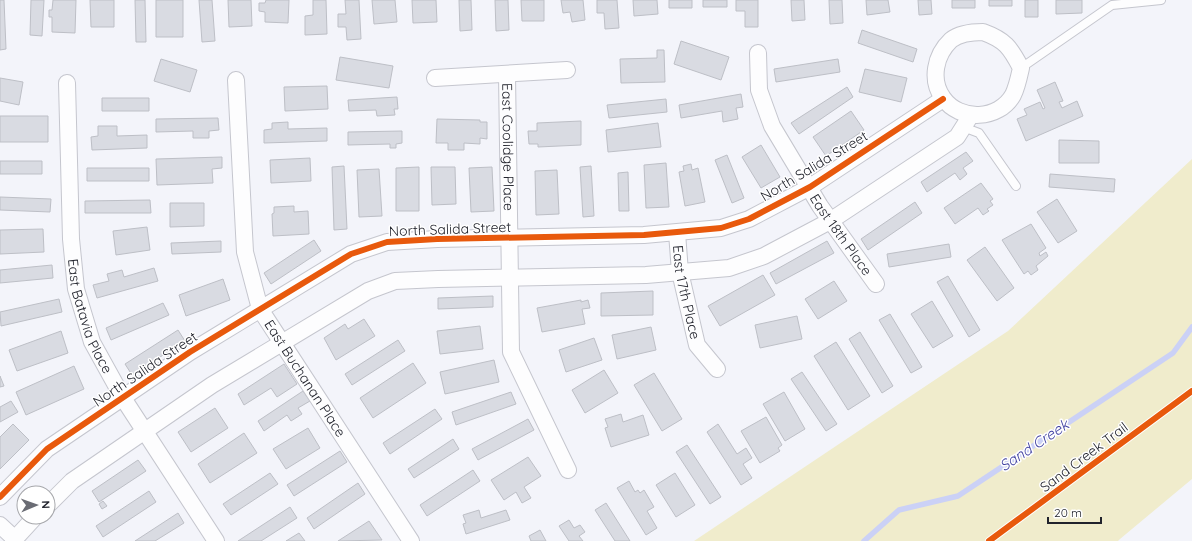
<svg xmlns="http://www.w3.org/2000/svg" width="1192" height="541" font-family="Quicksand,sans-serif">
  <style>
    .green { fill: #f0eccc }
    .lines { fill: none; stroke-linecap: round; stroke-linejoin: round }
    .stream { stroke: #cbd1f6; stroke-width: 5.5 }
    .building { fill: #d9dbe2; stroke: #bdbfc6 }
    .service-casing { stroke: #c5c6ce; stroke-width: 10 }
    .minor-casing { stroke: #c5c6ce; stroke-width: 18 }
    .service { stroke: #fdfdfe; stroke-width: 8 }
    .minor { stroke: #fdfdfe; stroke-width: 16 }
    .cycleway-casing { stroke: #fff; stroke-width: 8 }
    .cycleway { stroke: #e8590c; stroke-width: 6 }
    .labels { text-anchor: middle; dominant-baseline: central; stroke-width: 3; stroke-linejoin: round; paint-order: stroke }
    .street-label { font-size: 14px; fill: #21232c; stroke: #fff }
    .water-label { font-size: 15px; font-style: italic; fill: #4041a1; stroke: #fff }
  </style>
  <rect width="100%" height="100%" fill="#f3f4fa"/>
  <!-- green -->
  <path class="green" d="M1192,159V479L1120,539L1118,541H694L1008,331Z"/>
  <g class="lines">
    <!-- stream -->
    <path class="stream" d="M864,541L899,510L958,496L1173,353L1192,327"/>
  </g>
  <!-- building -->
  <path class="building" d="M0,0H4L6,49L0,50Z
    M31,0H44L42,36L30,35Z
    M53,0H76L75,33L52,32V17H49V10H52Z
    M90,0H114V27H91Z
    M135,0H145L146,42H136Z
    M156,0H183V37H156Z
    M199,0H212L215,41L202,42Z
    M228,0H251L252,26L229,27Z
    M266,0H289L288,23L265,22V12L259,11V3H265Z
    M313,0H326L327,34L305,35V16L313,15Z
    M345,0H359L361,39L347,40L346,27H338V14H346Z
    M372,0H395L397,22L374,24Z
    M412,0H436L437,22L413,23Z
    M459,0H471L472,30L460,31Z
    M495,0H508L509,30L496,31Z
    M521,0H544V21H522Z
    M561,0H583L585,20L572,22L570,12L563,13Z
    M597,0H617L619,28L605,29L604,13H597Z
    M633,0H657L658,14L634,16Z
    M669,0H692V8H669Z
    M703,0H727V7H703Z
    M736,0H758V27H745V11H736Z
    M791,0H804L805,20L792,21Z
    M829,0H842L843,23L830,24Z
    M866,0H888L890,12L867,15Z
    M918,0H931L932,14L919,15Z
    M952,0H975V8H952Z
    M989,0H1012V6H989Z
    M1025,0H1038V17H1025Z
    M1056,0H1082V13L1056,14Z
    M862,30L917,49L913,62L858,43Z
    M681,41L729,57L721,80L674,64Z
    M657,50H664L665,82L621,83L620,59L657,58Z
    M340,57L393,66L389,88L336,80Z
    M161,59L197,70L190,92L154,81Z
    M838,59L840,72L776,82L774,69Z
    M865,69L907,78L901,102L859,92Z
    M0,78L23,82L19,105L0,101Z
    M1055,82L1063,101L1059,102L1062,108L1077,101L1083,116L1026,141L1017,119L1027,115L1024,109L1040,102L1043,109L1045,108L1037,90Z
    M327,86L328,109L285,111L284,87Z
    M847,87L853,97L799,134L791,123Z
    M741,94L743,107L736,108L738,119L723,122L722,111L681,118L679,105Z
    M397,97L398,109H394L395,115L377,116L376,110L349,111L348,100Z
    M102,98H149V111H102Z
    M666,99L667,112L609,118L607,105Z
    M851,111L864,130L826,156L813,137Z
    M0,116H48V142H0Z
    M218,118L219,130L209,131V138H193V131L156,132V119Z
    M437,119L480,120V122H487V139L480,138V144L464,143V150H448V143H436Z
    M581,121V145L538,147V144H529L528,131H537V123Z
    M288,122V129L327,128V141L264,143V130L272,129V123Z
    M658,123L661,147L608,152L606,130Z
    M98,126H117V136L147,135V148L92,150L91,137L98,136Z
    M402,131V143L396,144V148H390V144L348,145V132Z
    M1059,140L1099,141V163H1059Z
    M761,145L780,177L761,188L742,157Z
    M966,152L973,161L963,168L967,174L960,180L955,173L927,192L921,182Z
    M727,155L744,198L732,203L715,160Z
    M222,157V168L212,169L213,183L157,185L156,159Z
    M310,158L311,181L271,183L270,160Z
    M0,161H42V174H0Z
    M666,163L669,207L646,208L644,165Z
    M691,164L692,170L698,168L705,202L685,206L679,172L684,171L683,166Z
    M344,166L347,229L334,230L332,167Z
    M591,166L594,216L583,217L580,167Z
    M419,167V211H396V168Z
    M431,167H455L456,204L432,205Z
    M492,167L494,211L471,212L469,168Z
    M87,168H149V181H87Z
    M379,169L382,216L359,217L357,170Z
    M557,170L559,214L536,215L535,171Z
    M628,172L629,211H619L618,173Z
    M1050,174L1115,179L1114,192L1049,187Z
    M981,183L993,199L990,201L993,205L987,209L989,211L983,215L978,208L955,224L944,208Z
    M0,197L51,199L50,212L0,210Z
    M1057,199L1077,231L1058,243L1037,212Z
    M150,200L151,213H85V201Z
    M915,202L922,213L868,250L861,239Z
    M170,203H204V226L170,227Z
    M294,206V212L308,211L309,234L273,236L272,214L274,213V207Z
    M1031,224L1046,248L1039,253L1040,256L1046,252L1048,256L1036,266L1038,270L1031,275L1028,271L1024,274L1002,240Z
    M147,227L150,250L116,255L113,231Z
    M43,229L44,252L0,254V230Z
    M314,240L321,251L271,284L264,273Z
    M221,241V252L172,254L171,243Z
    M827,241L834,253L776,284L770,273Z
    M949,244L951,257L889,267L887,254Z
    M985,247L1014,288L997,301L967,260Z
    M52,265L53,278L0,283V270Z
    M154,268L158,281L97,298L93,285L109,281L107,274L122,270L124,277Z
    M763,275L775,295L720,326L708,306Z
    M948,276L980,330L969,337L937,282Z
    M223,279L230,300L186,316L179,295Z
    M834,281L847,301L818,319L805,299Z
    M653,291V315L601,316V293Z
    M493,296V307L438,309V298Z
    M59,299L62,312L1,326L0,312Z
    M581,300V302L588,300L590,308L582,309L585,324L542,332L537,308Z
    M932,301L953,336L933,348L911,314Z
    M163,303L169,315L111,340L106,328Z
    M890,314L922,367L911,373L879,320Z
    M797,316L802,339L760,348L755,325Z
    M364,319L375,336L336,360L324,338L345,324L348,329Z
    M480,326L483,349L440,354L437,331Z
    M651,327L656,350L617,359L612,335Z
    M178,330L185,341L132,375L125,364Z
    M61,331L68,353L17,371L9,350Z
    M860,332L893,386L882,393L849,339Z
    M594,338L602,360L566,372L559,350Z
    M398,340L405,351L352,385L345,374Z
    M836,342L870,396L848,410L814,356Z
    M494,360L499,382L445,394L440,372Z
    M413,363L426,383L373,418L360,398Z
    M284,364L297,384L277,397L271,388L244,405L238,394Z
    M74,366L84,389L26,415L16,392Z
    M604,370L618,393L585,413L572,390Z
    M802,372L837,424L826,431L791,379Z
    M654,373L682,419L662,431L634,385Z
    M0,376L4,386L0,387Z
    M303,391L310,401L298,408L302,414L291,421L287,415L264,431L258,421Z
    M511,392L516,404L456,425L452,412Z
    M784,392L805,429L785,441L763,404Z
    M11,401L18,412L0,422V407Z
    M215,408L228,428L191,452L178,432Z
    M435,409L442,419L390,454L383,443Z
    M621,414L623,422L643,415L649,435L611,447L605,428L608,427L605,419Z
    M766,417L782,445L778,448L780,451L760,463L741,431Z
    M528,419L534,430L478,460L472,449Z
    M13,424L29,440L0,469V437Z
    M718,424L737,454L746,448L752,458L743,464L752,478L741,485L707,432Z
    M308,428L320,448L286,469L273,449Z
    M244,433L257,453L210,483L198,464Z
    M453,439L459,449L414,478L408,469Z
    M687,445L721,497L710,504L676,452Z
    M340,451L347,462L294,496L287,485Z
    M528,457L541,476L524,487L531,498L522,503L516,492L504,500L491,480Z
    M138,460L146,471L99,502L92,491Z
    M473,470L480,481L427,516L420,505Z
    M270,473L278,484L231,515L223,504Z
    M675,473L695,505L676,517L656,485Z
    M629,481L635,492L638,490L640,493L644,490L654,507L647,511L657,528L646,535L617,488Z
    M358,483L365,494L314,529L307,518Z
    M149,491L156,502L103,537L96,526Z
    M103,501L107,506L102,509L99,504Z
    M606,503L630,541H615L595,510Z
    M290,507L297,518L261,541H238Z
    M479,510L481,518L506,510L510,520L466,534L463,524L466,523L463,515Z
    M178,513L184,523L155,541H135Z
    M569,520L574,528L580,525L585,532L579,536L583,541H569L559,526Z
    M369,521L382,540L338,541Z
    M540,530L546,541H531L529,536Z
    M299,533L305,541H286Z"/>
  <g class="lines">
    <defs>
      <path id="service" d="M1021,68L1112,5L1161,0
        M963,127L979,133L1016,186"/>
      <g id="minor">
        <path d="M983,32C1005,40 1010,47 1021,68C1019,77 1017,87 1013,95C999,120 960,122 943,98C930,80 935,55 951,40C960,33 972,32 983,32Z"/>
        <path id="s1" d="M758,53L759,90L772,126L820,206L876,284"/>
        <path id="s2" d="M507,75L511,352L568,470"/>
        <path d="M435,78L567,70"/>
        <path id="s3" d="M236,80L245,252L260,309L411,541"/>
        <path id="s4" d="M67,83L71,239L76,289L92,342L123,398L216,541"/>
        <path id="s5" d="M677,233L680,272L697,345L717,369"/>
        <path d="M0,497L47,449L190,352L351,254L387,242L437,239L644,235L721,228L749,219L810,187L943,99"/>
        <path d="M48,505L72,481L212,385L368,291L395,281L438,279L646,275L729,268L764,256L830,221L957,137L971,115"/>
        <path d="M0,525L14,538"/>
        <path d="M13,541L35,517"/>
      </g>
    </defs>
    <!-- service casing -->
    <use href="#service" class="service-casing"/>
    <!-- minor casing -->
    <use href="#minor" class="minor-casing"/>
    <!-- service -->
    <use href="#service" class="service"/>
    <!-- minor -->
    <use href="#minor" class="minor"/>
    <defs>
      <path id="cycleway" d="M0,497L47,449L190,352L351,254L387,242L437,239L644,235L721,228L749,219L810,187L943,99
        M989,541L1192,391"/>
    </defs>
    <!-- cycleway casing -->
    <use href="#cycleway" class="cycleway-casing"/>
    <!-- cycleway -->
    <use href="#cycleway" class="cycleway"/>
  </g>
  <g class="labels">
    <!-- street labels -->
    <g class="street-label">
      <text stroke="none"><textPath href="#s2" startOffset="72">East Coolidge Place</textPath></text>
      <text transform="translate(814 166) rotate(-31)">North Salida Street</text>
      <text transform="translate(450 229) rotate(-2)">North Salida Street</text>
      <text stroke="none"><textPath href="#s1" startOffset="204">East 18th Place</textPath></text>
      <text stroke="none"><textPath href="#s5" startOffset="60">East 17th Place</textPath></text>
      <text stroke="none"><textPath href="#s4" startOffset="236">East Batavia Place</textPath></text>
      <text transform="translate(145 369) rotate(-34)">North Salida Street</text>
      <text stroke="none"><textPath href="#s3" startOffset="314">East Buchanan Place</textPath></text>
      <text transform="translate(1084 457) rotate(-37)">Sand Creek Trail</text>
    </g>
    <!-- water labels -->
    <g class="water-label">
      <text transform="translate(1034 445) rotate(-34)">Sand Creek</text>
    </g>
  </g>
  <!-- north arrow -->
  <g transform="translate(36 505) rotate(88)"><circle r="19" fill="#ffffff" stroke="#a6a7ab"/>
  <path d="M0-3L7 15L0 10L-7 15Z" fill="#6a6c74"/>
  <text y="-6" font-size="11" font-weight="bold" text-anchor="middle" fill="#21232c">N</text>
  </g>
  <!-- scale -->
  <path d="M1048 517v6h53v-6" fill="none" stroke="#21232c" stroke-width="2"/>
  <text x="1054" y="517" font-size="12" fill="#21232c" stroke="#ffffff" stroke-width="3" paint-order="stroke">20 m</text>
</svg>
